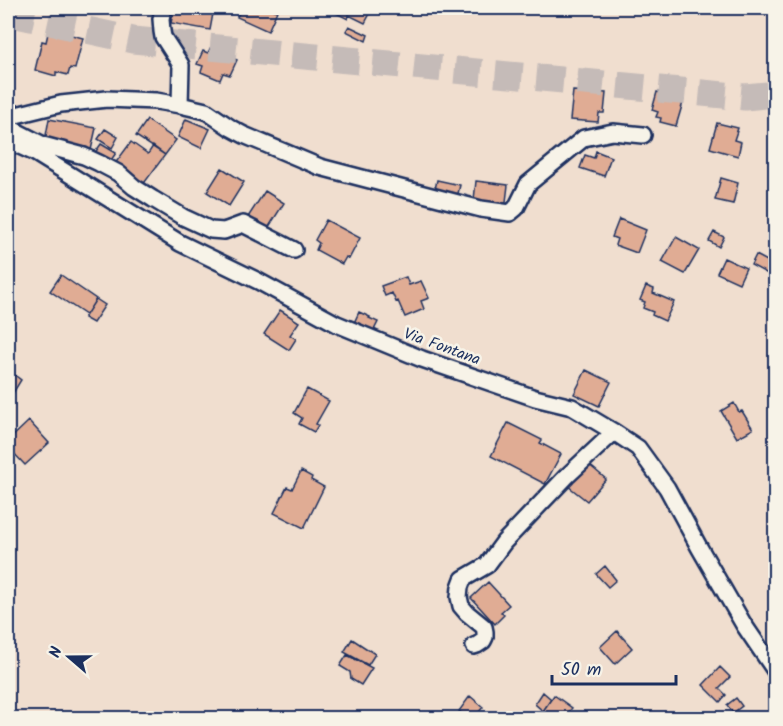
<svg xmlns="http://www.w3.org/2000/svg" width="783" height="726" font-family="Kalam,sans-serif">
  <style>
    .building { fill: #e0ac94; stroke: #1b2f5e; stroke-width: 1.5 }
    .lines { fill: none; stroke-linecap: round; stroke-linejoin: round }
    .motorway-tunnel { stroke: #c5bbb8; stroke-width: 27; stroke-dasharray: 27 14; stroke-linecap: butt }
    .minor-casing { stroke: #1b2f5e; stroke-width: 20 }
    .minor { stroke: #f7f3e8; stroke-width: 15 }
    .labels { text-anchor: middle; dominant-baseline: central; stroke-width: 5; stroke-linejoin: round; paint-order: stroke }
    .street-label { font-size: 16px; fill: #1b2f5e; stroke: #f7f3e8 }
  </style>
  <rect width="100%" height="100%" fill="#f0decf"/>
  <filter id="ink" filterUnits="userSpaceOnUse"><feTurbulence type="fractalNoise" baseFrequency=".0167" numOctaves="2"/><feDisplacementMap in="SourceGraphic" scale="12" xChannelSelector="R" yChannelSelector="G"/><feConvolveMatrix kernelMatrix="1 2 1 2 8 2 1 2 1" color-interpolation-filters="sRGB"/></filter>
  <g filter="url(#ink)">
    <!-- building -->
    <path class="building" d="M174,8H214L210,30L171,23Z
      M242,8H269L277,11L268,31L237,17Z
      M336,8H373L365,23L349,15L348,19L334,12Z
      M349,26L368,35L366,41L346,31Z
      M49,29L83,38L75,69L70,68L68,75L56,72V76L35,70L42,41L46,42Z
      M212,44L225,49L223,54L237,60L230,75L223,73L220,80L201,72L203,66L197,64L203,51L208,53Z
      M573,91L606,93L604,113H599L598,122L570,120Z
      M657,92L684,99L676,126L660,122L661,118L656,117L658,112L652,110Z
      M49,119L96,128L91,150L45,141Z
      M186,119L210,129L201,148L178,137Z
      M147,120L176,140L165,155L136,136Z
      M717,123L738,128L734,140L741,142L738,156L710,148Z
      M105,129L118,137L112,148L98,139Z
      M131,142L148,154L153,146L165,155L142,186L114,165Z
      M101,144L116,153L109,163L94,154Z
      M596,151L611,157L604,176L580,168L585,155L594,158Z
      M222,168L244,182L229,206L207,192Z
      M721,178L738,183L733,204L715,200Z
      M437,180L460,185L457,198L434,194Z
      M476,181L508,185L505,210L481,207L482,201L474,200Z
      M265,191L284,203L267,230L248,217Z
      M619,219L646,230L637,253L615,245L617,239L612,237Z
      M326,220L360,238L349,259L346,257L342,264L316,250L319,243L315,240Z
      M714,232L724,237L719,247L709,241Z
      M676,237L699,250L685,274L662,262Z
      M756,255L773,264L768,274L751,265Z
      M724,258L746,268L739,283L717,273Z
      M61,275L96,299L86,315L50,291Z
      M406,277L409,285L421,281L429,298L421,301L424,309L405,317L398,301L396,302L392,293L385,296L381,286Z
      M646,286L654,289L653,293L674,302L665,321L652,315L653,312L643,308L645,302L640,300Z
      M96,299L105,305L93,323L84,318Z
      M280,310L299,322L290,335L296,339L289,350L264,334Z
      M359,312L370,317L369,318L378,322L373,332L354,323Z
      M586,370L611,382L599,406L574,394Z
      M12,373L21,380L13,393L8,389V380Z
      M307,389L329,401L316,424L318,425L314,432L299,424L302,418L294,413Z
      M734,403L739,412L742,411L753,429L737,438L721,411Z
      M29,421L49,443L25,465L8,447V441Z
      M508,423L542,440L540,443L561,454L545,484L491,456Z
      M587,463L606,479L587,501L568,486Z
      M301,471L312,477L311,480L324,487L304,528L274,513L287,487L292,489Z
      M605,566L616,580L608,587L596,574Z
      M488,582L509,605L501,612L504,615L495,624L471,598Z
      M617,631L632,648L615,664L600,647Z
      M352,639L375,654L368,665L344,652Z
      M347,655L372,668L361,685L351,679L350,672L340,666Z
      M720,667L730,677L719,688L726,695L720,702L703,685Z
      M543,692L551,699L543,711L535,704Z
      M554,695L572,708L564,718H553L543,711Z
      M470,696L483,707L474,718H468L459,711Z
      M736,698L742,706L733,713L727,705Z"/>
    <g class="lines">
      <!-- motorway-tunnel -->
      <path class="motorway-tunnel" d="M8,13L133,40L745,97L776,94"/>
      <defs>
        <path id="minor" d="M163,8L161,19L162,31L163,37L181,65L180,105
          M8,117L61,104L107,99L156,101L180,105L206,111L231,128L244,135L320,167L481,209L510,213L516,208L528,184L584,138L613,132L643,135
          M8,127L43,145L84,156L99,163L118,173L134,187L153,199L183,217L211,230L224,231L243,224L294,250
          M8,142L15,144L35,153L180,243L258,281L337,324L422,359L535,398L572,407L614,432L638,448L667,488L699,547L744,625L776,672
          M474,646L477,645L483,641L485,637V632L484,627L467,613L461,606L459,597L460,587L463,579L487,565L504,542L567,476L614,432"/>
      </defs>
      <!-- minor casing -->
      <use href="#minor" class="minor-casing"/>
      <!-- minor -->
      <use href="#minor" class="minor"/>
    </g>
  </g>
  <g class="labels">
    <!-- street labels -->
    <g class="street-label">
      <text transform="translate(442 347) rotate(20)">Via Fontana</text>
    </g>
  </g>
  <!-- margin -->
  <rect width="783" height="726" fill="none" stroke="#f7f3e8" stroke-width="30"/>
  <rect x="15" y="15" width="753" height="696" fill="none" stroke="#1b2f5e" stroke-width="2" filter="url(#ink)"/>
  <!-- north arrow -->
  <g transform="translate(69 657) rotate(290)" stroke="#f7f3e8" stroke-width="4.5" paint-order="stroke">
  <path d="M0-4.5L10 22L0 15L-10 22Z" fill="#1b2f5e"/>
  <text y="-9" font-size="16" font-weight="bold" text-anchor="middle" fill="#1b2f5e">N</text>
  </g>
  <!-- scale -->
  <path d="M552 675v9h124v-9" fill="none" stroke="#1b2f5e" stroke-width="3"/>
  <text x="561" y="675" font-size="18" fill="#1b2f5e" stroke="#f7f3e8" stroke-width="4.5" paint-order="stroke">50 m</text>
</svg>
